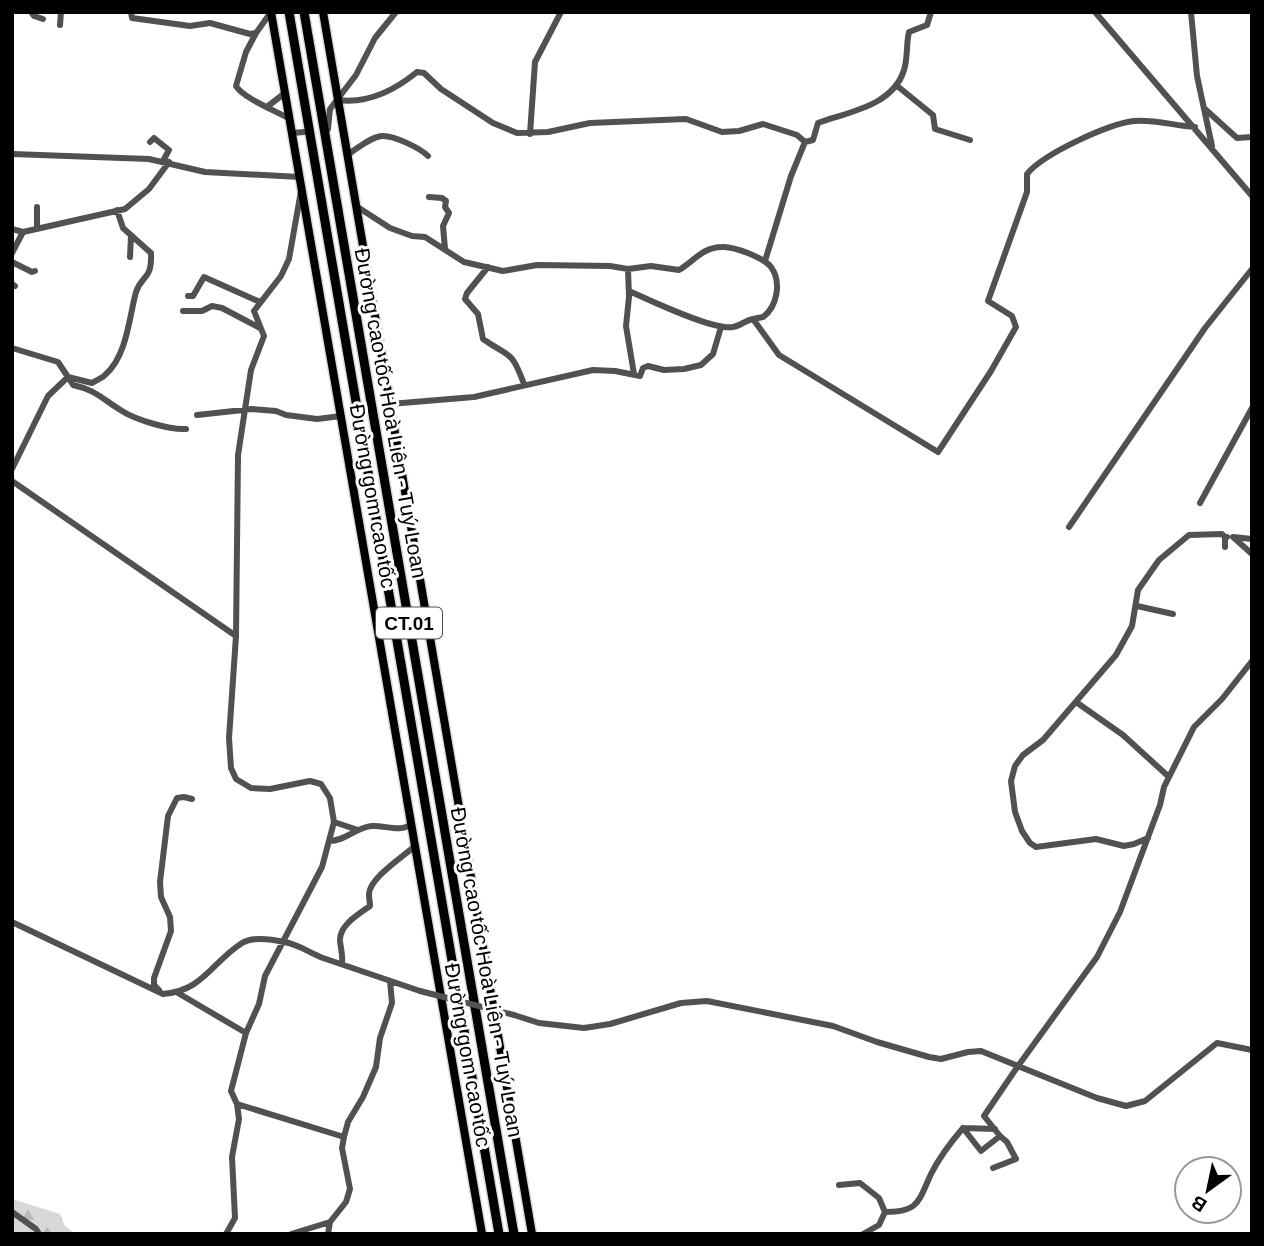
<svg xmlns="http://www.w3.org/2000/svg" width="1264" height="1246" font-family="Arial,sans-serif">
  <style>
    .forest { fill: url(#forest-firs) }
    .lines { fill: none; stroke-linecap: round; stroke-linejoin: round }
    .major-casing { stroke: #dbdbdb; stroke-width: 11 }
    .highway-casing { stroke: #dbdbdb; stroke-width: 12 }
    .minor { stroke: #515151; stroke-width: 6 }
    .major { stroke: #000; stroke-width: 8 }
    .highway { stroke: #000; stroke-width: 9 }
    .minor-bridge { stroke: #515151; stroke-width: 6 }
    .labels { text-anchor: middle; dominant-baseline: central; stroke-width: 6; stroke-linejoin: round; paint-order: stroke }
    .shield { fill: #fff; stroke: #4c4c4c; stroke-width: 2 }
    .shield-label { font-size: 19px; font-weight: bold; fill: #000 }
    .street-label { font-size: 21px; fill: #000; stroke: #fff }
  </style>
  <defs>
    <pattern id="forest-firs" width="22" height="20" patternUnits="userSpaceOnUse" patternTransform="scale(1.75)"><rect width="22" height="20" fill="#d8d8d8"/><path d="M5 1l3.5 6h-7zM16 11l3.5 6h-7z" fill="#b8b8b8"/></pattern>
  </defs>
  <rect width="100%" height="100%" fill="#fff"/>
  <!-- forest -->
  <path class="forest" d="M12,1199L60,1214L65,1226L75,1234H12Z"/>
  <g class="lines">
    <defs>
      <path id="major" d="M271,12L482,1234
        M323,12L532,1234"/>
      <path id="highway" d="M289,12L499,1234
        M304,12L514,1234"/>
    </defs>
    <!-- major casing -->
    <use href="#major" class="major-casing"/>
    <!-- highway casing -->
    <use href="#highway" class="highway-casing"/>
    <!-- minor -->
    <path class="minor" d="M31,12L34,16L43,19
      M131,12L132,18L190,26L210,23L250,34L256,33L271,12
      M1095,12L1252,196
      M1191,12L1197,76L1212,146
      M60,25L61,12
      M256,33L246,52L236,86C243,98 276,111 290,119
      M896,85L933,115L935,129L970,140
      M338,100C368,104 395,90 417,72L424,73L441,89L493,123L517,133L548,132L590,123L686,119L722,132L739,131L763,124L797,135L805,142
      M268,106L285,93
      M1205,109L1237,138L1252,137
      M328,129L330,109L356,75L375,38L396,12
      M292,133L304,132
      M530,134L535,62L561,12
      M150,142L154,138L169,150L163,161
      M12,154L149,159L205,172L300,177
      M347,155C357,149 370,137 382,136C393,135 420,148 428,156
      M301,191L289,259L281,276L254,311L264,336L251,370L238,455L236,636L229,738L231,768L236,779L251,788L270,789L310,781L321,784L330,798L334,822L322,867L265,976L259,1004L246,1033L231,1091L237,1104L344,1137
      M429,197L442,198L446,201L445,207L449,213L443,226L445,249
      M356,206L390,228L412,236L425,237L464,262L503,271L537,265L610,266L628,269L651,266L679,270C694,261 703,247 722,247C734,246 764,258 771,267C782,282 777,307 763,317L753,319
      M12,229L23,232
      M37,229V207
      M12,253L23,232L125,209L149,189L169,162
      M130,257L131,236
      M765,261L791,176L805,142L813,140L818,123C848,112 893,106 904,70C908,58 906,44 909,32L927,25L931,12
      M12,262L32,272L35,271
      M488,267L467,293L465,299L478,314L483,339C510,358 511,349 524,384
      M628,269L629,297L626,326L634,374
      M12,284L15,286
      M629,291C649,300 714,331 733,327C740,326 746,320 753,319L779,355L938,452L991,371L1016,327L1012,316L988,301L1027,192V174C1043,154 1108,124 1134,121C1154,119 1175,126 1195,127
      M188,296H193L204,277L260,302
      M183,311H202L212,306L222,308L260,328
      M12,348L58,362L68,377L92,383C96,380 103,378 106,374C127,355 129,318 136,292C142,274 152,281 151,253L123,228L117,210
      M390,404L474,397L593,370L615,371L640,376L643,368L648,366L664,370L684,369L701,365L713,354L721,327
      M197,415L252,409L276,411L286,415L317,419L341,416
      M12,469L48,396L68,377L73,385C96,390 102,399 122,411C136,420 170,430 186,429
      M12,481L236,636
      M1200,503L1252,408
      M1069,527L1205,328L1252,269
      M1252,539L1233,537L1252,554
      M1225,547V537H1227
      M1137,606L1173,614
      M1076,702L1123,735L1169,777
      M334,822L358,830
      M1148,838L1134,844L1124,846L1096,839L1036,847L1030,843L1022,831L1015,812L1011,781L1015,766L1023,755L1043,740L1116,655L1132,626L1138,590L1159,560L1189,535L1222,534L1225,537
      M329,841C346,841 356,827 372,826C385,825 401,833 411,824
      M12,922L163,994C203,991 212,962 242,943C254,936 271,939 284,942C298,944 310,953 323,958C355,969 388,980 420,991
      M342,964C343,955 341,950 340,941C339,925 359,914 370,906C370,902 369,899 369,895C368,879 404,856 415,846
      M159,990L154,985V978L171,931L170,917L161,897L160,882L168,816L177,798L184,797L192,799
      M178,993L246,1033
      M514,1015L539,1023L584,1028L610,1024L681,1003L707,1001L833,1026L877,1042L929,1057L941,1059L968,1052L981,1051L1097,1098L1126,1106L1145,1101L1217,1043L1252,1050
      M963,1128L995,1129
      M993,1168L1016,1159L1007,1142L1000,1136
      M839,1185L860,1183L879,1198L885,1212
      M12,1212L36,1229L39,1234
      M226,1234L235,1218L232,1157L239,1119L237,1104
      M291,1234L330,1222
      M328,1234L330,1222L346,1202L350,1189L342,1148L344,1137L348,1122L363,1097L376,1067L380,1038L392,1003L390,981
      M863,1234L879,1225L885,1212C919,1212 918,1202 931,1174C939,1158 951,1142 963,1128L981,1151L1000,1136L984,1116L1018,1066L1097,957L1120,912L1160,805L1164,787L1194,727L1222,699L1252,661"/>
    <!-- major -->
    <use href="#major" class="major"/>
    <!-- highway -->
    <use href="#highway" class="highway"/>
    <!-- minor-bridge -->
    <path class="minor-bridge" d="M420,991L514,1015"/>
  </g>
  <g class="labels">
    <!-- shield labels -->
    <rect class="shield" x="376" y="607.5" width="66" height="31" rx="5"/>
    <g class="shield-label">
      <text x="409" y="623">CT.01</text>
    </g>
    <!-- street labels -->
    <g class="street-label">
      <text transform="translate(391 413) rotate(80)">Đường cao tốc Hoà Liên - Tuý Loan</text>
      <text transform="translate(373 496) rotate(80)">Đường gom cao tốc</text>
      <text transform="translate(487 972) rotate(80)">Đường cao tốc Hoà Liên - Tuý Loan</text>
      <text transform="translate(468 1055) rotate(80)">Đường gom cao tốc</text>
    </g>
  </g>
  <!-- border -->
  <rect width="1264" height="1246" fill="none" stroke="#000000" stroke-width="28"/>
  <!-- north arrow -->
  <g transform="translate(1208 1190) rotate(213)"><circle r="33" fill="#ffffff" stroke="#999999" stroke-width="2"/>
  <path d="M0-5L12 26L0 18L-12 26Z" fill="#000000"/>
  <text y="-10" font-size="19" font-weight="bold" text-anchor="middle" fill="#000000">B</text>
  </g>
</svg>
